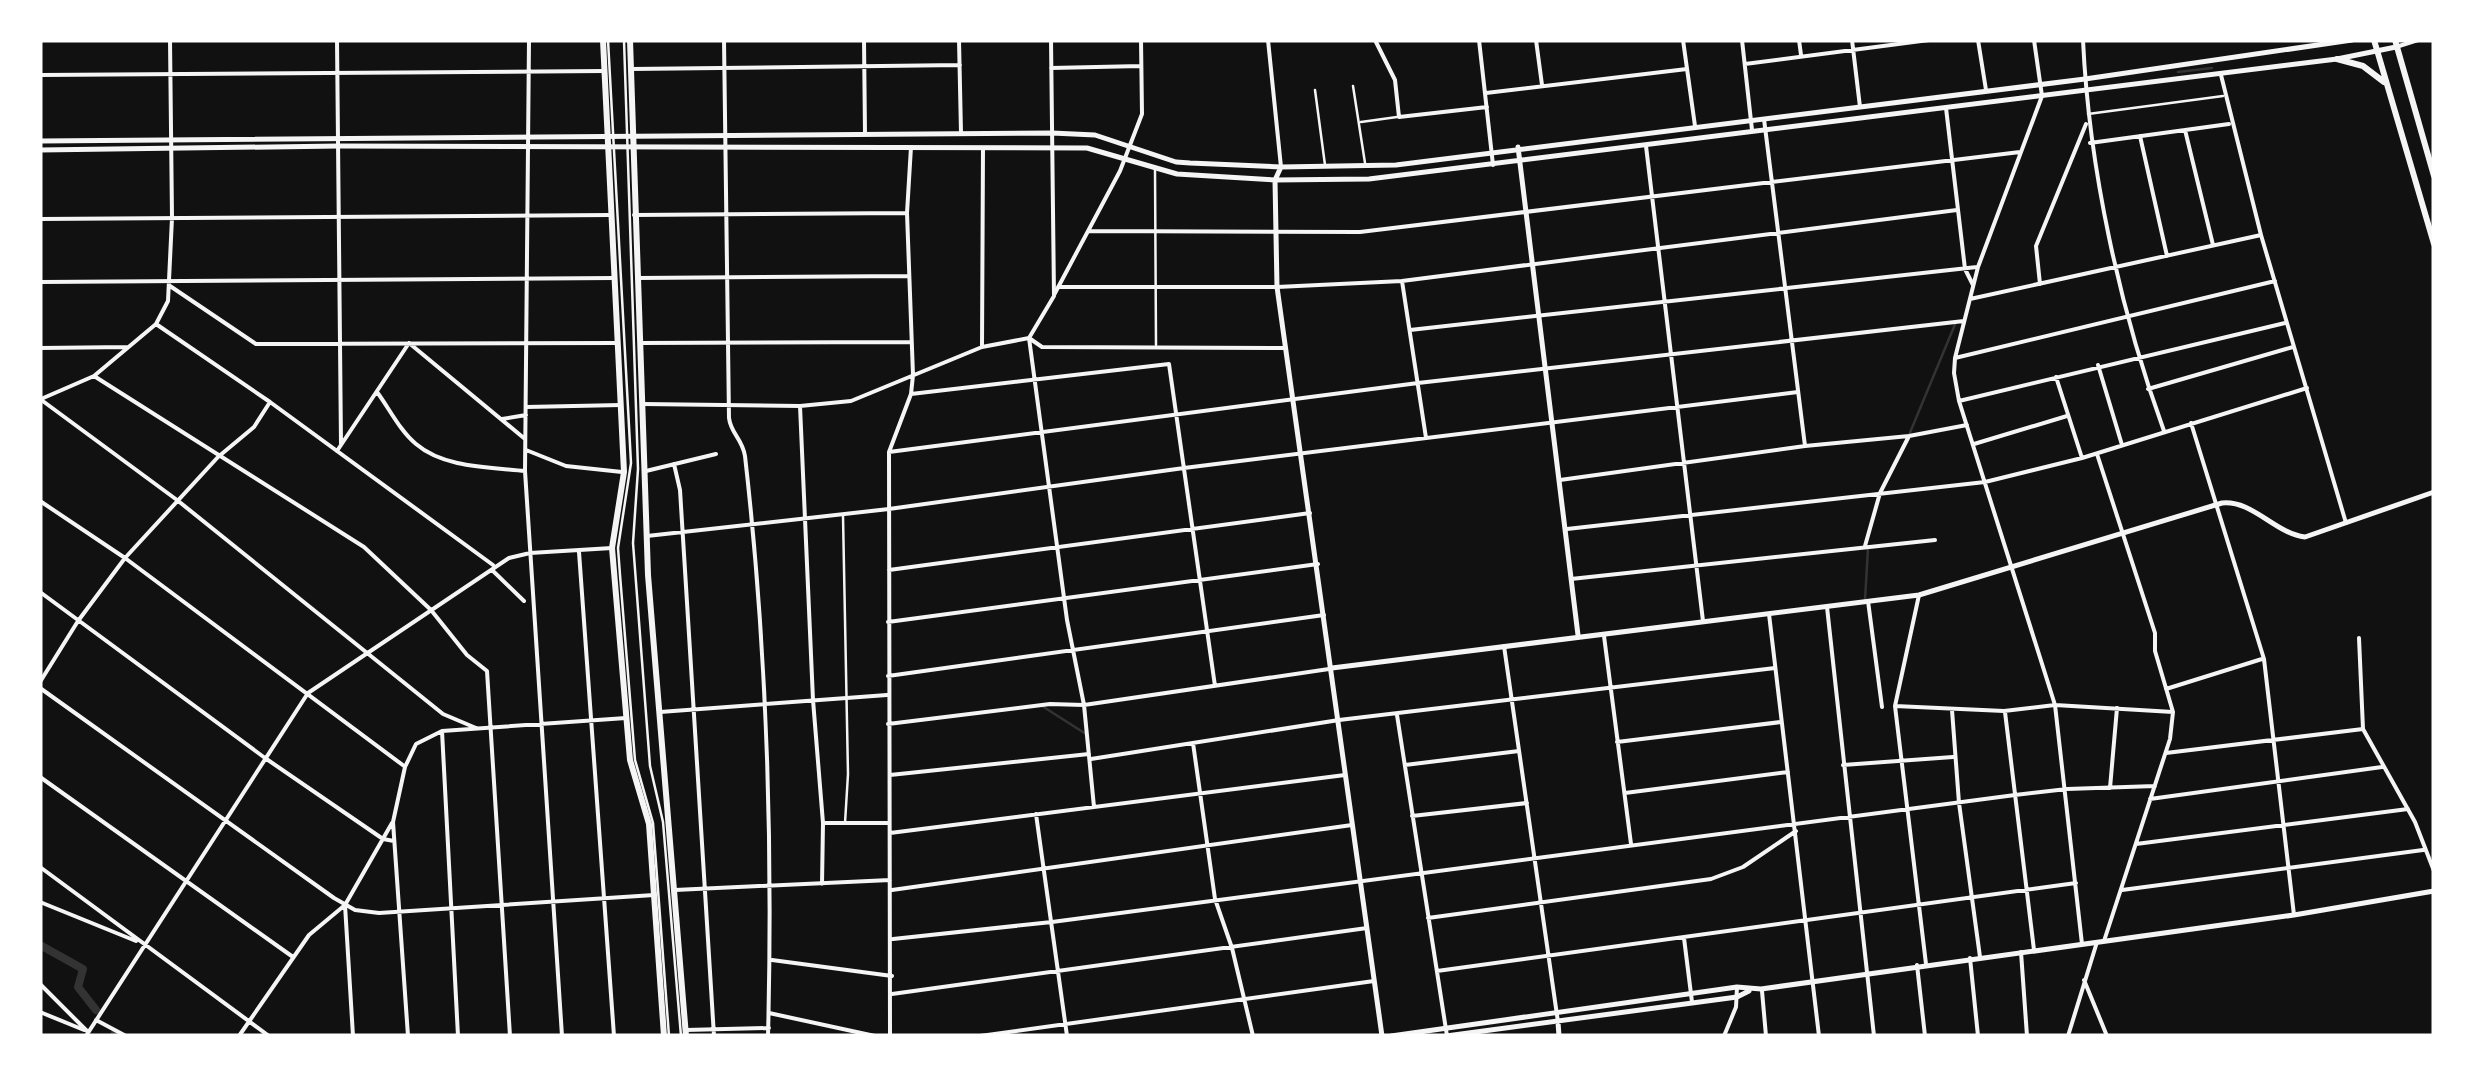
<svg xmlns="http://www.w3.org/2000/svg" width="2474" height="1076" font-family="'Golos Text',sans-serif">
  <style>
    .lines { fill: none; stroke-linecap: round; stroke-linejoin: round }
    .stream { stroke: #333; stroke-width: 2.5 }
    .canal { stroke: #333; stroke-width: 8 }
    .service { stroke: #f5f5f5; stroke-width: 2.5 }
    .minor { stroke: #f5f5f5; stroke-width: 4 }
    .tertiary { stroke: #f5f5f5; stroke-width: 5 }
    .primary { stroke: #f5f5f5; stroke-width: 6 }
    .trunk { stroke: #f5f5f5; stroke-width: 6 }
  </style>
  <rect width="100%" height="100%" fill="#111"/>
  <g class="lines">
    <!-- stream -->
    <path class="stream" d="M2178,72L2212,68
      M1909,435L1956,322
      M1865,600L1868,548
      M1042,706L1086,734"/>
    <!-- canal -->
    <path class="canal" d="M40,945L83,969L78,987L96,1010
      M115,1033L118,1036"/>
    <!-- service -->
    <path class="service" d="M608,40L631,463L618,548L620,575L635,760L653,823L669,1036
      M624,40L638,469L633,543L650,766L663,822L681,1036
      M1353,86L1365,163
      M1315,90L1325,165
      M2088,114L2223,96
      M1361,122L1397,117
      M1155,169L1156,345
      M843,516L848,774L845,823"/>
    <!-- minor -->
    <path class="minor" d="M337,40L341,444
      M529,40L525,471L562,1036
      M724,40L729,418C731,434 742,438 745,456C767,649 773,842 768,1036
      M864,40L865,134
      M959,40L961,133
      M1051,40L1054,296L1029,338L1067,620L1084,705L1094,807
      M1268,40L1281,167
      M1375,40L1395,80L1399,117L1487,107
      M1479,40L1493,165
      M1536,40L1542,85
      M1683,40L1695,126
      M1742,40L1752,130
      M1799,40L1801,55
      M1852,40L1860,107
      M1978,40L1986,90
      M2034,40L2042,96L1978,267L1955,358L1954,373L1959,401L2055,705L2082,944
      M2083,40C2089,169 2120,310 2164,431
      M2396,47L2418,40
      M1745,64L1929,40
      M1051,68L1141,66
      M631,69L960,65
      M40,75L604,71
      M2221,75L2261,235L2346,523
      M1486,93L1687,69
      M1946,108L1965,269L1973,285
      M1764,119L1805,446
      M2185,130L2213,245
      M2140,136L2167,256
      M2090,143L2229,124
      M1646,146L1703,621
      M634,215L907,213
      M40,219L610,215
      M1088,231L1360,232L2020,152
      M638,278L908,276
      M1402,281L1426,438
      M40,282L614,278
      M2040,284L2036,246L2086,124
      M170,286L256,344L617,343
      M1058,287H1277L1402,281L1957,210
      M1054,295L1120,171L1142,114L1141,40
      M1970,299L2261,235
      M156,324L270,402L493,565
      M1410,330L1977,267
      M640,343L910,342
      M982,347L983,148
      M40,348L128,347
      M1955,358L2275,281
      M2098,365L2122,445
      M94,376L364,547L431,610L467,655L487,671L510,1036
      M2056,377L2082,458
      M2148,389L2293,347
      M377,392C389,408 400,431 416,444C444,468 489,467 525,471
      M911,394L1169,364L1215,686
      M40,399L177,500L443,714L476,728
      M41,399L94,376L156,324L168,301L172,218L170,40
      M1959,401L2285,323
      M643,404L800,406L851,401L982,347L1029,338L1042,347L1283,348
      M800,406L813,700L823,823L822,884
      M526,407L621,405
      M502,419L526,415
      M2191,423L2264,659L2294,915
      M1974,444L2067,416
      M526,450L566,466L622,472
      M337,451L409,343L525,439
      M889,452L1418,383L1964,321
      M2097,454L2155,633V651L2173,712L2170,739L2104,941
      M674,464L680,490L714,1036
      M646,471L716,454
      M1560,480L1805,446L1909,436L1967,425
      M40,501L125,558L404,766
      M1567,529L1985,482L2082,458L2307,388
      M647,536L889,509L1184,468L1798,392
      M1865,546L1880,493L1909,436
      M579,552L614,1036
      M492,570L524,601
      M889,570L1310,513
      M1571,579L1935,540
      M40,592L265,758L383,839L394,841
      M1919,595L1895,706L1926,964
      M1868,601L1882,707
      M1827,607L1874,1036
      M1769,614L1819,1036
      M888,622L1318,564
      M1604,636L1631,844
      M2359,638L2363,729L2415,822L2434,871
      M1504,646L1558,1022
      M888,676L1324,615
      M40,682L78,621L125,558L218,457L254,427L270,402
      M40,688L334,898L355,910L379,913L654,895
      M2166,689L2262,659
      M1895,706L2004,711L2055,705L2173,712
      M1952,710L1959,803L1980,957
      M660,712L887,695
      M2005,712L2034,950
      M1397,715L1447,1036
      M888,724L1050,704L1084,705L1329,669
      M442,731L458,1036
      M1617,742L1781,722
      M1193,743L1215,899L1232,948L1253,1036
      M2166,753L2363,729
      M1091,759L1339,720L1775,668
      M1405,765L1519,751
      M1843,765L1953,757
      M890,775L1089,754
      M40,777L293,957
      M2110,788L2117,708
      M1625,793L1788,772
      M2150,799L2382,767
      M1036,814L1067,1036
      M1412,816L1527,803
      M823,823H888
      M890,833L1345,775
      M2136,844L2408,809
      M40,867L269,1036
      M675,890L890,880
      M892,890L1352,825
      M2122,890L2423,850
      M40,902L136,941
      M345,905L353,1036
      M1428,918L1711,879L1743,867L1796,831
      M1684,938L1692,1002
      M893,939L1052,922L2015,795L2067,789L2155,786
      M2021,952L2027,1036
      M1970,958L1978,1036
      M772,960L892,976
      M1917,965L1925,1036
      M1437,971L2076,883
      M2084,980L2107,1036
      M40,984L88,1032
      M1762,991L1766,1036
      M892,994L1367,928
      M40,1012L84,1030
      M769,1013L875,1036
      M96,1020L126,1036
      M686,1030L769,1028
      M86,1036L308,693L509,558L530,553L612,548
      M239,1036L309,935L345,905L392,823
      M408,1036L393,822L405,767L416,744L442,731L626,718
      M890,1036L889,452L911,394L913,375L907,213L911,147
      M980,1036L1374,981
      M1724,1036L1736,1007L1737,987
      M2068,1036L2097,942"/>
    <!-- tertiary -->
    <path class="tertiary" d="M40,141L1052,133L1095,135L1176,162L1190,163L1281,167L1396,165L2085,79L2352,40
      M1518,147L1578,635
      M40,150L339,146L1087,148L1177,174L1275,180L1369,179L2337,59L2396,47
      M1281,167L1275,180L1277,287L1382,1036
      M1332,668L1919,595L2222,503C2253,500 2274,533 2305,537L2434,492
      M1558,1022L1559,1036
      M1391,1036L1737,987L1761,989L2294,915L2434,891
      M1446,1036L1737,997L1749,991"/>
    <!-- primary -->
    <path class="primary" d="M603,40L624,472L612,548L630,760L649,824L664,1036
      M630,40L648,575L686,1036"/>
    <!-- trunk -->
    <path class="trunk" d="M2374,40L2434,244
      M2395,40L2434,176
      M2337,59L2363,66L2384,82"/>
  </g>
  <!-- border -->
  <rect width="2474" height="1076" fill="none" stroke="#ffffff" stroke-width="85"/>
</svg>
